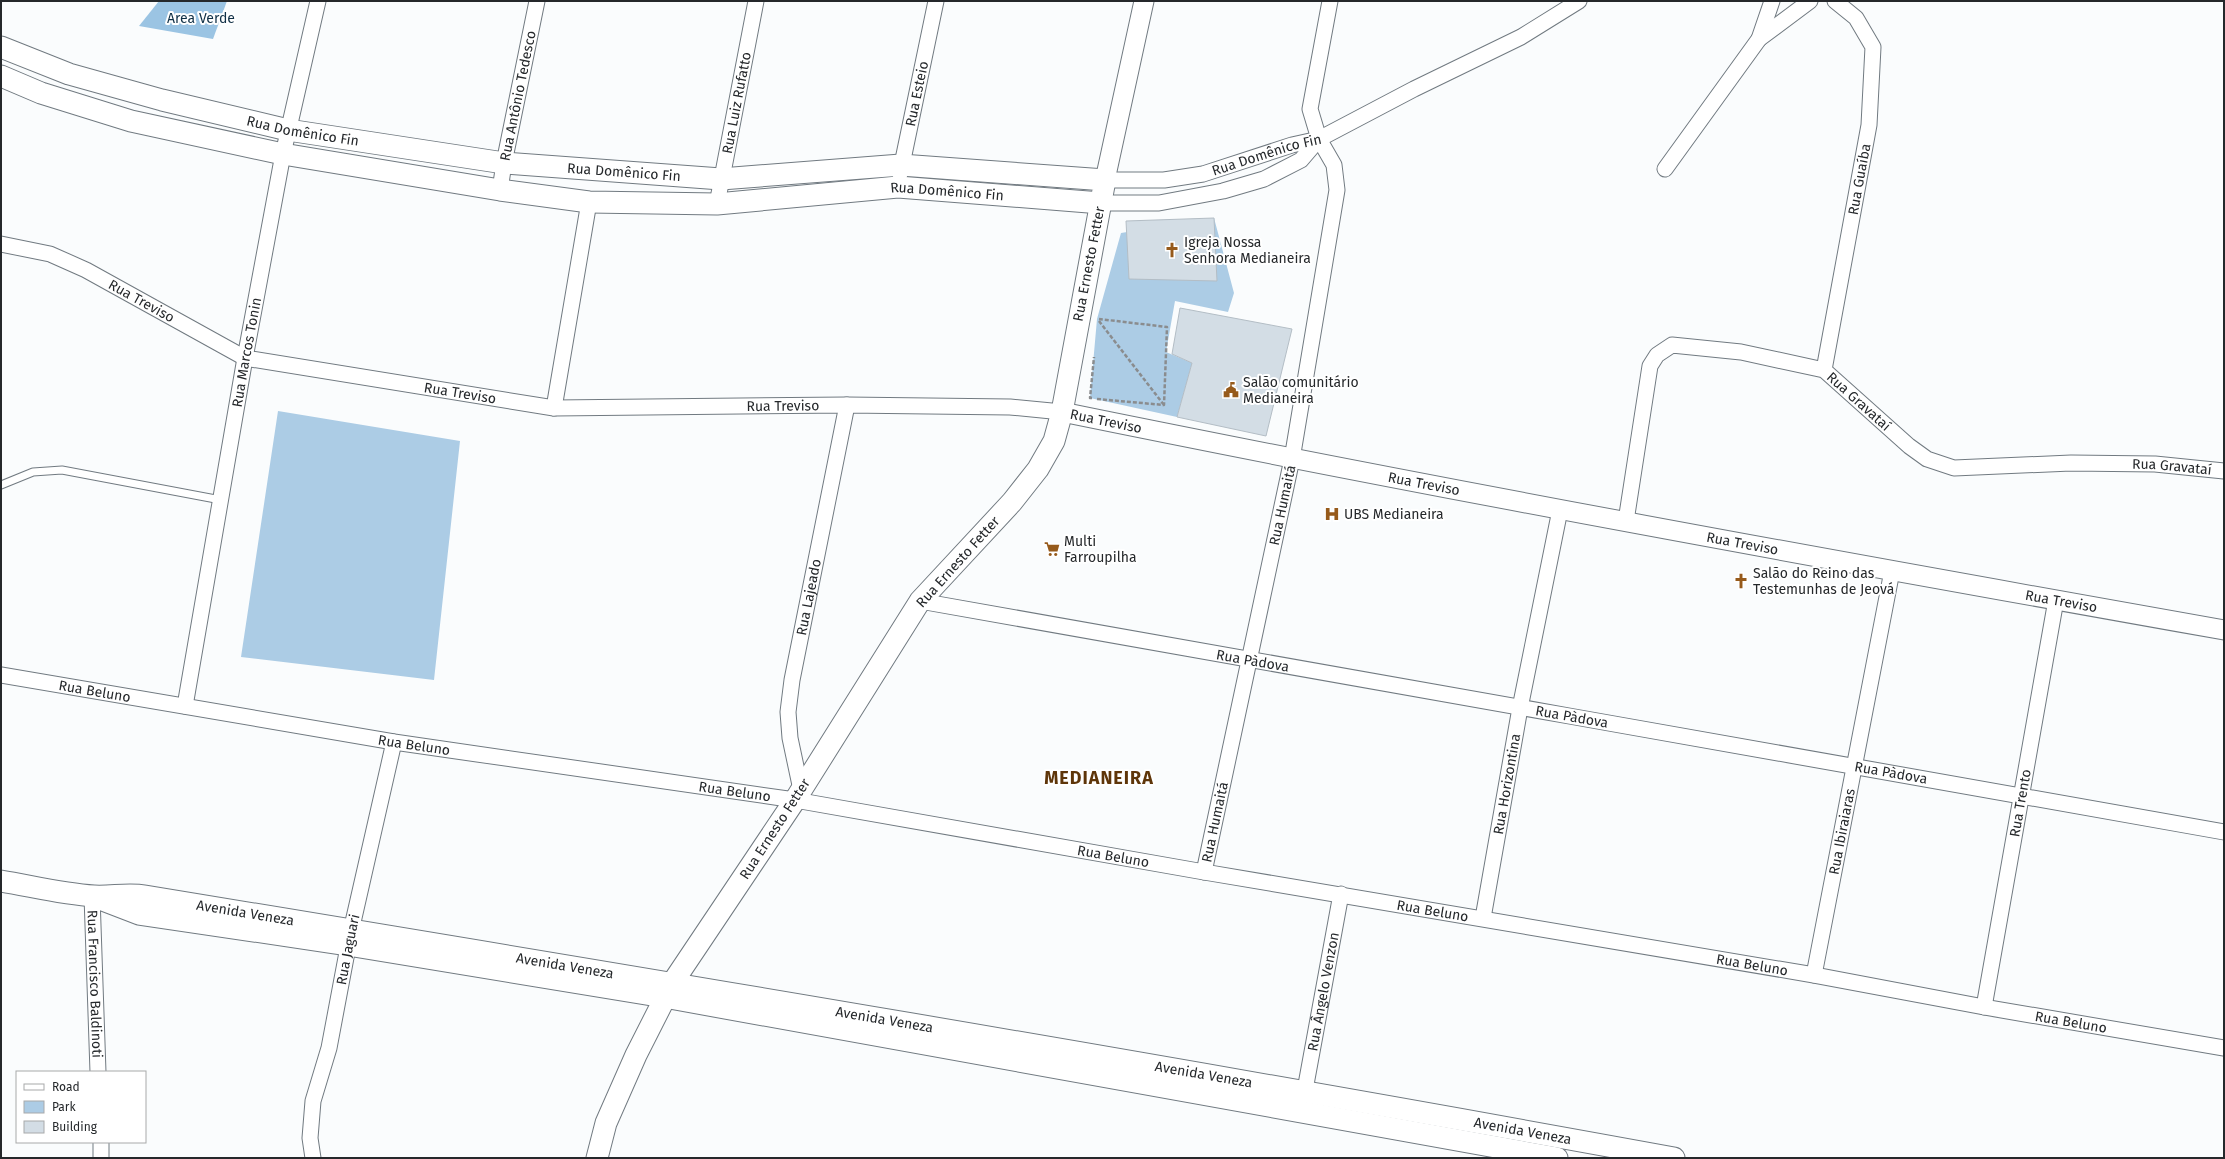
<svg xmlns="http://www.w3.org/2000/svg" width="2225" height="1159" font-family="'Fira Sans',sans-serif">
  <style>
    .green { fill: #accce5 }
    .forest { fill: #9bc4e3 }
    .building { fill: #d3dde5; stroke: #b3bdc5 }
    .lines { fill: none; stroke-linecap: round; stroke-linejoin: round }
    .service-casing { stroke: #717a81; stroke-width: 9 }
    .minor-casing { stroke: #717a81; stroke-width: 17 }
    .tertiary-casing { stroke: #717a81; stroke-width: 21 }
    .secondary-casing { stroke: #717a81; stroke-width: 23 }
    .path { stroke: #8a8c8e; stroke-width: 2.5; stroke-dasharray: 4 2; stroke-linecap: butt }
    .service { stroke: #fff; stroke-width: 7 }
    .minor { stroke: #fff; stroke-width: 15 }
    .tertiary { stroke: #fff; stroke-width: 19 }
    .secondary { stroke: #fff; stroke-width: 21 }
    .labels { text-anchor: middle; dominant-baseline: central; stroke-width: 4; stroke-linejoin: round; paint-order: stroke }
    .park-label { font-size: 14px; fill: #0f2f45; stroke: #fff }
    .street-label { font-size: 14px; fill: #25282b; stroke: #fff }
    .poi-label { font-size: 14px; fill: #25282b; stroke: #fff; text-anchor: start }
    .district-label { font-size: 18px; font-weight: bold; letter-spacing: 1px; fill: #5e3509; stroke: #fff }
  </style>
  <rect width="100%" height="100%" fill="#fafcfd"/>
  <!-- green -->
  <path class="green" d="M1214,218L1234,293L1228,312L1175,301L1166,352L1192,363L1177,417L1090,398L1097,319L1121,233Z
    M278,411L460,441L434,680L241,657Z"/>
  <!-- forest -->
  <path class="forest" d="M159,1H227L213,39L139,26Z"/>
  <!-- building -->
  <path class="building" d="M1214,218L1217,281L1129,279L1126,221Z
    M1180,308L1292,329L1266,436L1177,417L1192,363L1172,354Z"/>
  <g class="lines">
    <defs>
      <path id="service" d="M1,485L33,472L62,470L221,500"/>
      <g id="minor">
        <path d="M1759,39L1810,1"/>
        <path d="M1665,169L1759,39L1772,1"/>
        <path id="s1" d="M900,174L936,1"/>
        <path id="s2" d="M1105,180H1164L1203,174L1292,145L1319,139L1414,89L1521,37L1579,1"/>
        <path id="s3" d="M500,190L504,163L537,1"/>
        <path d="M1101,203H1159L1223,191L1264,179L1301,160L1319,139"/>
        <path id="s4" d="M717,204L756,1"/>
        <path id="s5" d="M1,244L50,254L86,270L245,358L554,408L847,405L1010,407L1062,412"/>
        <path id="s6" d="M1824,370L1869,125L1873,47L1856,18L1835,1"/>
        <path d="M554,408L589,202"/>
        <path id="s7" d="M1626,521L1650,366L1657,355L1672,345L1741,352L1824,370L1909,446L1927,459L1954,468L2071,463L2155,464L2224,471"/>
        <path id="s8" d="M920,601C1354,680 1790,753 2224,832"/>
        <path id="s9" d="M1,675L394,742L795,800L1204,872L1814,975L1984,1007L2224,1048"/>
        <path id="s10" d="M185,706L245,358L283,154L318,1"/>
        <path id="s11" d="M801,790L790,738L788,712L792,680L847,405"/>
        <path id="s12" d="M1204,872L1292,459L1337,190L1334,165L1319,139L1310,109L1330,1"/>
        <path id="s13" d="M92,896L98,1072"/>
        <path id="s14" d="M1483,918L1520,708L1560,510"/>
        <path id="s15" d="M1814,975L1892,571"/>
        <path id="s16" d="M1984,1007L2056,600"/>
        <path id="s17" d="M1305,1090L1341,894"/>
        <path d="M101,1142V1158"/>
        <path id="s18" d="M313,1158L310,1138L313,1101L329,1048L351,931L394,742"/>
      </g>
      <g id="tertiary">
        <path d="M1105,180L1144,1"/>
        <path id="s19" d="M1062,412C1448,491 1836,561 2224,630"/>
      </g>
      <g id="secondary">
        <path id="s20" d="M1,47L69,74L162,100L288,130L504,163L721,179L901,165L1105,180L1062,412L1054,441L1038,469L1012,502L920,601L795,800L673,982L636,1055L606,1123L597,1158"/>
        <path id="s21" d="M1,76L41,93L131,121L283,154L500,190L589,202L717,204L898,187L1101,203"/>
        <path id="s22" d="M1,881C31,886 63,894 94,896C111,897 128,893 145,896C655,980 1165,1065 1674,1158"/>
        <path d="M100,899L139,914L349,945L664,997L1557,1158"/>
      </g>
    </defs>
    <!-- service casing -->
    <use href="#service" class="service-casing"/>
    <!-- minor casing -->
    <use href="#minor" class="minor-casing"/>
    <!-- tertiary casing -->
    <use href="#tertiary" class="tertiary-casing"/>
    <!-- secondary casing -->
    <use href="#secondary" class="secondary-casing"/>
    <!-- path -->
    <path class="path" d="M1099,321L1164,405
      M1092,398H1090L1094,357
      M1097,399L1164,405L1167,327L1099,319"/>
    <!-- service -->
    <use href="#service" class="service"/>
    <!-- minor -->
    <use href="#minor" class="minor"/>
    <!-- tertiary -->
    <use href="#tertiary" class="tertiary"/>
    <!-- secondary -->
    <use href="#secondary" class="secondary"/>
  </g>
  <!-- icons -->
  <defs>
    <symbol id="church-bare" viewBox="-9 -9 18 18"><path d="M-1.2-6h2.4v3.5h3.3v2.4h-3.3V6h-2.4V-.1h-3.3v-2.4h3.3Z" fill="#965a1b" stroke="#fff" stroke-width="2.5" paint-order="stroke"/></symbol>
    <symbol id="civic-bare" viewBox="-9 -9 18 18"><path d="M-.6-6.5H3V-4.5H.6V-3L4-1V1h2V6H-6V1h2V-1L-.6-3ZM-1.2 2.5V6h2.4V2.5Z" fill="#965a1b" stroke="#fff" stroke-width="2.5" paint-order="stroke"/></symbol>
    <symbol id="hospital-bare" viewBox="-9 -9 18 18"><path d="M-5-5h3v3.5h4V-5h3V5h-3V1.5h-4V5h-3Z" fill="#965a1b" stroke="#fff" stroke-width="2.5" paint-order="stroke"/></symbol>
    <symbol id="supermarket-bare" viewBox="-9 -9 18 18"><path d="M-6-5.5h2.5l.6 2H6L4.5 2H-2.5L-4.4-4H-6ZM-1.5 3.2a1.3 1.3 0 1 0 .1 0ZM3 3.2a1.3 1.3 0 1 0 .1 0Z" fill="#965a1b" stroke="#fff" stroke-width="2.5" paint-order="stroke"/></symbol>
  </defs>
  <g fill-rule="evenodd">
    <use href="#church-bare" x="1161" y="239" width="22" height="22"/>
    <use href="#civic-bare" x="1220" y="379" width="22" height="22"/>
    <use href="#hospital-bare" x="1321" y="503" width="22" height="22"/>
    <use href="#supermarket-bare" x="1041" y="538" width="22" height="22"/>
    <use href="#church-bare" x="1730" y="570" width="22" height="22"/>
  </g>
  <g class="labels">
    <!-- park labels -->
    <g class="park-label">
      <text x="201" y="18">Area Verde</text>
    </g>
    <!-- street labels -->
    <g class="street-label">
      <text stroke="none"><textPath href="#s1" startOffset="82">Rua Esteio</textPath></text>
      <text stroke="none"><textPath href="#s3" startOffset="96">Rua Antônio Tedesco</textPath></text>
      <text stroke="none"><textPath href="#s4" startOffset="103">Rua Luiz Rufatto</textPath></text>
      <text stroke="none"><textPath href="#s20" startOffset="314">Rua Domênico Fin</textPath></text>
      <text stroke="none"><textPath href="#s2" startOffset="165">Rua Domênico Fin</textPath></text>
      <text stroke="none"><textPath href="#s20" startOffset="638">Rua Domênico Fin</textPath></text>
      <text stroke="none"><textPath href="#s6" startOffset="194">Rua Guaíba</textPath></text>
      <text stroke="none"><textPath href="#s21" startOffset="962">Rua Domênico Fin</textPath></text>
      <text transform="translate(1089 264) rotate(-79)">Rua Ernesto Fetter</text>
      <text stroke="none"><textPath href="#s5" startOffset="153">Rua Treviso</textPath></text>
      <text stroke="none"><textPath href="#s10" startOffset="359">Rua Marcos Tonin</textPath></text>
      <text stroke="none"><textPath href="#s5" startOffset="489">Rua Treviso</textPath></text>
      <text stroke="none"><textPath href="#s7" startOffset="389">Rua Gravataí</textPath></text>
      <text stroke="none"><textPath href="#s5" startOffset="813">Rua Treviso</textPath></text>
      <text stroke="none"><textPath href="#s19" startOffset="45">Rua Treviso</textPath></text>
      <text stroke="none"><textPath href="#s7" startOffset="725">Rua Gravataí</textPath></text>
      <text stroke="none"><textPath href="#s19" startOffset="369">Rua Treviso</textPath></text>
      <text stroke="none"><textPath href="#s12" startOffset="375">Rua Humaitá</textPath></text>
      <text stroke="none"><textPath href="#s19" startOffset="693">Rua Treviso</textPath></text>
      <text transform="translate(958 562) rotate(-48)">Rua Ernesto Fetter</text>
      <text stroke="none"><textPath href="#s11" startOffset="196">Rua Lajeado</textPath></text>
      <text stroke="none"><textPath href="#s19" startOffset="1017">Rua Treviso</textPath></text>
      <text stroke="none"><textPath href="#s8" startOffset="338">Rua Pàdova</textPath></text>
      <text stroke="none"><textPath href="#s9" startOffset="95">Rua Beluno</textPath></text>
      <text stroke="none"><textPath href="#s8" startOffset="662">Rua Pàdova</textPath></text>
      <text stroke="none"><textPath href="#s9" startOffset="419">Rua Beluno</textPath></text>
      <text stroke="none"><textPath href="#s8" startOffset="986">Rua Pàdova</textPath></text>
      <text stroke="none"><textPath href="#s14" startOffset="136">Rua Horizontina</textPath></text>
      <text stroke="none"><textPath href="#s9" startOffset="743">Rua Beluno</textPath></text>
      <text stroke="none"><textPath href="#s16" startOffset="207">Rua Trento</textPath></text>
      <text stroke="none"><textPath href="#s12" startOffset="51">Rua Humaitá</textPath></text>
      <text transform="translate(775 829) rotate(-57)">Rua Ernesto Fetter</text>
      <text stroke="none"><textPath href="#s15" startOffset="146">Rua Ibiraiaras</textPath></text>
      <text stroke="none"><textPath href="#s9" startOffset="1127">Rua Beluno</textPath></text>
      <text stroke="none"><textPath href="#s9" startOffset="1451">Rua Beluno</textPath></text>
      <text stroke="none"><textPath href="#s22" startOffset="247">Avenida Veneza</textPath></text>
      <text stroke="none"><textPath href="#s18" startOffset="213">Rua Jaguari</textPath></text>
      <text stroke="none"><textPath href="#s9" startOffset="1775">Rua Beluno</textPath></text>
      <text stroke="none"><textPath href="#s22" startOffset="571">Avenida Veneza</textPath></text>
      <text stroke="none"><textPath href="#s13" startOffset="88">Rua Francisco Baldinoti</textPath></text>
      <text stroke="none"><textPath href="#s17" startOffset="100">Rua Ângelo Venzon</textPath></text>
      <text stroke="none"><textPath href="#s22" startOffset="895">Avenida Veneza</textPath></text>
      <text stroke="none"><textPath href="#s9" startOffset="2099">Rua Beluno</textPath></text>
      <text stroke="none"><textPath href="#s22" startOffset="1219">Avenida Veneza</textPath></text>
      <text stroke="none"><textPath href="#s22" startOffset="1543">Avenida Veneza</textPath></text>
    </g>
    <!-- poi labels -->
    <g class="poi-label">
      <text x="1184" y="242">Igreja Nossa<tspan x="1184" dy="16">Senhora Medianeira</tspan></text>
      <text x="1243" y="382">Salão comunitário<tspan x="1243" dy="16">Medianeira</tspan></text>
      <text x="1344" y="514">UBS Medianeira</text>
      <text x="1064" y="541">Multi<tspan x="1064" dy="16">Farroupilha</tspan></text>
      <text x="1753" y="573">Salão do Reino das<tspan x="1753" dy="16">Testemunhas de Jeová</tspan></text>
    </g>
    <!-- district labels -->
    <g class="district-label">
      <text x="1099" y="778">MEDIANEIRA</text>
    </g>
  </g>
  <!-- border -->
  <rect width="2225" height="1159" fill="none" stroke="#25282b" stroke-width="4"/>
  <!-- legend -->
  <rect x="16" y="1071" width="130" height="72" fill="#ffffff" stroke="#a8a9aa"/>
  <rect x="24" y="1084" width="20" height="6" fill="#ffffff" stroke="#a8a9aa"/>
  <text x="52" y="1091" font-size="12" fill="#25282b">Road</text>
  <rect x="24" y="1101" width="20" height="12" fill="#accce5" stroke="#a8a9aa"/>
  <text x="52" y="1111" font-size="12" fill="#25282b">Park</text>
  <rect x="24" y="1121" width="20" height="12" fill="#d3dde5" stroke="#a8a9aa"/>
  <text x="52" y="1131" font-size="12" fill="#25282b">Building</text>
</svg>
